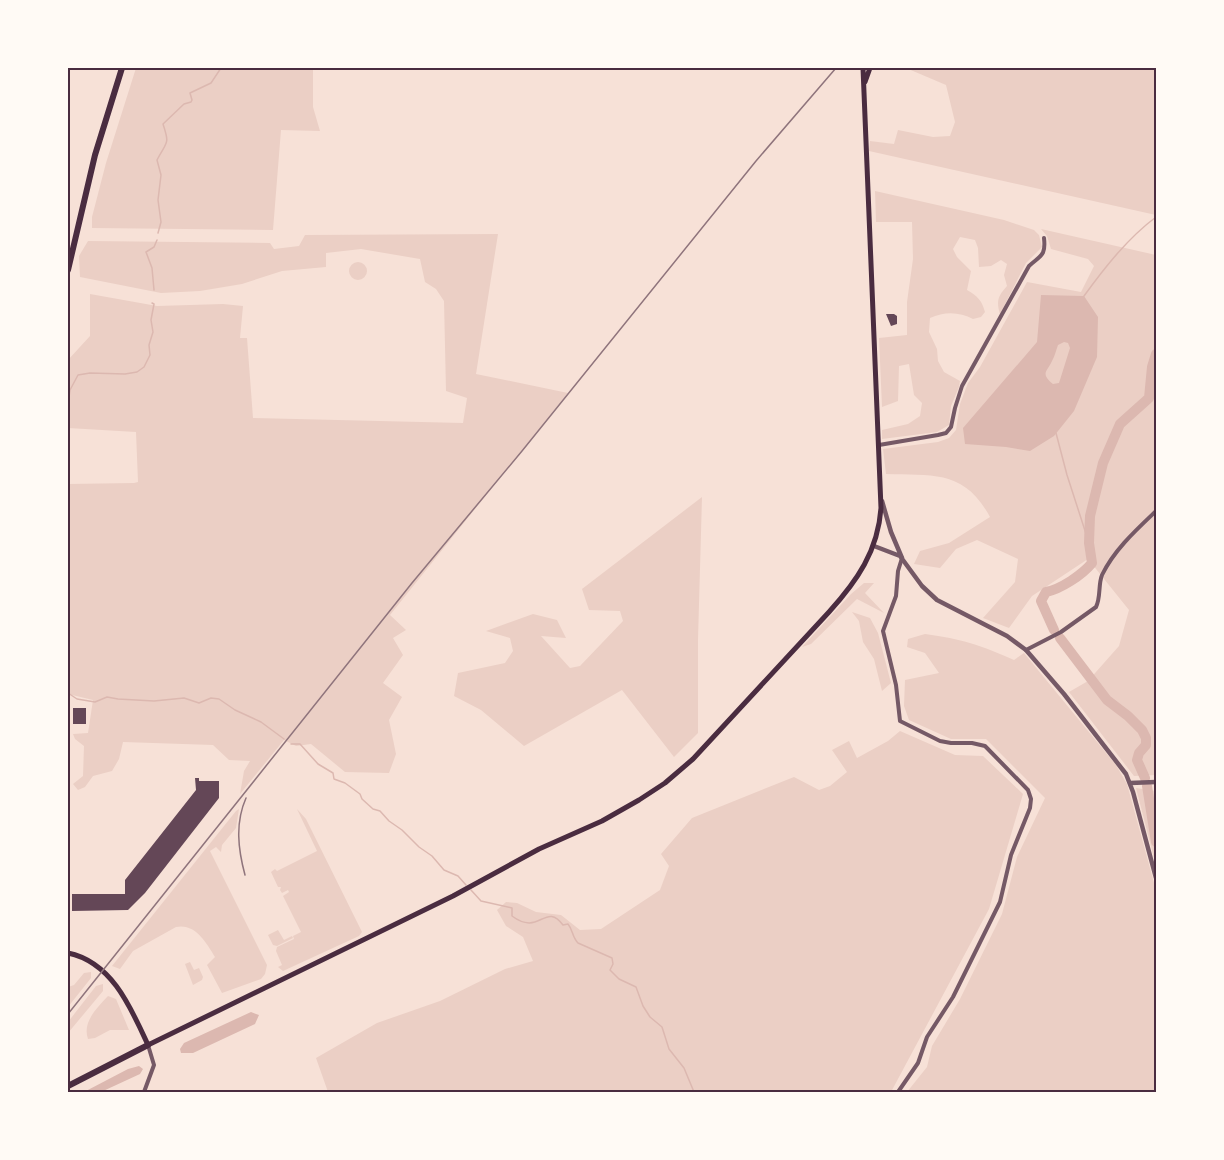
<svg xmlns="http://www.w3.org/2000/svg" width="1224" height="1160" font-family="'Titillium Web',sans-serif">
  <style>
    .green { fill: #ebcfc5 }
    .water { fill: #dcb8b0; fill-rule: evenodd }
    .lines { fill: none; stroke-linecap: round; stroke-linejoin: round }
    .stream { stroke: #dcb8b0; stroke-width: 1.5 }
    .river { stroke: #dcb8b0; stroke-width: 10 }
    .building { fill: #644757 }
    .minor { stroke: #755966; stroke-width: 4 }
    .tertiary { stroke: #755966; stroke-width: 4.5 }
    .secondary { stroke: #4a2c40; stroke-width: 5 }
    .trunk { stroke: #4a2c40; stroke-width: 6 }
    .rail { stroke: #8f747c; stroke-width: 1.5 }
    .neatline { fill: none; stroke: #4a2c40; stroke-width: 2 }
  </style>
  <rect width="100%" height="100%" fill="#f7e1d7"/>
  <!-- green -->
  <path class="green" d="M136,68H313V107L320,131L281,130L273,230L92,228V217L106,163Z
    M906,68H1156V215L869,151L870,141L894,144L898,130L933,137L950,136L955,122L946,85Z
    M875,191L1004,220L1034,230L1039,235L1042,247L1026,263L1000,314C996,301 998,296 1007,286L1004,275L1007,264L1001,260L991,266L979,267L978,248L975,240L960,237L953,249L957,257L971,271L967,290C978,296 982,301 985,312L981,317L973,319C960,312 945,311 930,318L929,332L937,349L938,361L944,372L960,381L959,387L951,406L949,425L937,432L882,439V430L908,424L920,416L922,403L914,395L909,364L899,366L898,401L882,407L879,338L907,335V302L913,259L912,222H876Z
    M1041,229L1156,255V775L1134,776L1069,692L1088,681L1119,646L1129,610L1088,559L1032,596L1009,628L983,618L1015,582L1018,559L977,540L956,549L940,568L914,564L920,551L949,543L990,517C964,469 933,476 886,474L883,449L938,442L949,438L956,430L960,404L968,383L980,367L1027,282L1081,292L1094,266L1088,259L1051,249L1047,236Z
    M498,234L476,374L568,393L390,615L406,630L393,638L403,655L383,683L402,697L389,720L396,754L389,773L345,772L311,744L296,746L284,740L240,794L244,771L250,761L229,760L213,745L123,742L119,759L112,771L93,776L85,787L78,790L73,784L83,776L84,746L75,739L73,734L88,733L93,700L68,694V484L134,483L138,482L136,432L68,428V360L90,336V294L157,306L223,304L243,306L240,338H247L253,418L463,423L467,398L446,391L444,301L436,289L425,282L420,259L361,249L326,253V267L282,271L242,284L200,291L161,293L80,277L79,256L88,241L270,243L274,249L299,246L305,235Z
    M349 271a9 9 0 1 1 18 0a9 9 0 1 1-18 0Z
    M702,497L698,640V733L674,757L622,690L524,746L481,710L454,696L458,673L505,663L513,651L510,638L486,631L533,614L557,620L566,638L541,636L570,668L580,666L623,621L620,611L589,610L582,589Z
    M864,583H874L865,593L884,613L857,599L811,644L802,647L851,594Z
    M852,612L870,618L878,633L891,683L882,691L874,659L863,642L859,621Z
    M925,634C962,639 980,645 1014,660L1024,653L1116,765L1127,784L1156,890V1092H907L927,1067L932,1046L960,999L1002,914L1017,857L1045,798L986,739H951L909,720L904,706L905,680L939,673L925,653L907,647L908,639Z
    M900,731L955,755L983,756L1023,794L989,909L891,1092H328L316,1058L377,1023L440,1001L505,969L533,961L523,937L506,926L497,910L506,902L517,903L536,912L561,915L580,930L601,929L660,890L669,866L661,854L692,818L794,777L819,790L830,786L847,772L832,750L849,741L857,758L888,741Z
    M1136,788L1156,791V866Z
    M239,809L236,828L222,845L221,852L216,847L210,851L267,965L265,974L261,979L222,993L207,965L215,957C206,942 195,923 176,927L133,951L120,969L112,966L236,811Z
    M297,809L306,819L362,932L359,936L283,971L278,967L282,965L276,951L277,947L294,939L293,936L301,932L283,896L289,892L288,890L282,893L280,890L281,887H278L271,872L275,869L277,871L317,851Z
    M278,930L284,940L292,936L293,938L277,946L273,945L268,935Z
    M190,962L194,970L199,968L203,977L202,980L193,985L185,964Z
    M91,972V978L68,1007V987L74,985L84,973Z
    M103,984V991L68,1033V1022L96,986Z
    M108,996L116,999L129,1030H110L95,1038L88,1039C82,1022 97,1008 108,996Z"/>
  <!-- water -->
  <path class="water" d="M1041,295L1084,296L1098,317L1097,357L1074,411L1054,436L1030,451L1006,447L965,444L963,428L1037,342ZM1064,342L1068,343L1070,348L1059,383L1053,384C1040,373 1047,372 1052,361C1055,356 1056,350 1058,345Z
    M251,1012L259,1015L255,1024L193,1053H181L180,1049L184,1043Z
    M139,1066L143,1069L140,1074L101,1092H84L128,1069Z"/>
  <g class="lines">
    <!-- stream -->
    <path class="stream" d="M158,233L161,222L158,200L161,175L157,160C167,141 170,145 163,124L184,104L191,102L192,100L190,93L211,83L221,68
      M154,290L152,268L146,252L154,247L157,240
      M1084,296C1105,267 1128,238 1156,217
      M68,404L70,390L78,375L90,373L125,374L137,372L144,367L150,355L149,345L153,332L151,320L154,304L152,303
      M1056,433L1067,475L1089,543
      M68,693L77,699L95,702L107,697L118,699L154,701L184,698L199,703L211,698L219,699L235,710L261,722L284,739
      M291,744H300L318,764L333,773L334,779L345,783L360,794L362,799L373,809L380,811L389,821L402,830L419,847L432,856L444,870L458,876L466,885
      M471,890L481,901L512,908V916C540,937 545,901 563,925L568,924C573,930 572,937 578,943L612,958L613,964L610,970L619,979L636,987L643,1006L650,1017L662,1027L669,1049L684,1068L694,1092"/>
    <!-- river -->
    <path class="river" d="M1054,630L1041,601L1046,592C1061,589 1082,575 1092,563L1089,543L1090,516L1103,463L1120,424L1149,398L1152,367L1156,354
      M1060,638L1107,700L1128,716L1142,730L1146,738V745L1139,753L1137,760L1145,778
      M1147,786L1156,842"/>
  </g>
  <!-- building -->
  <path class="building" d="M886,314H894L897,316V324L891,326Z
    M73,708H86V724H73Z
    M195,778H199V781H219V798L145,893L128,910L72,911V894H125V880L196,790Z"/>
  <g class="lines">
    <!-- minor -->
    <path class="minor" d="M879,445L938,435L946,433L951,427L955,408L962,386L1029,266C1041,255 1046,256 1044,238
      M1026,650L1061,632L1096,607C1101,597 1098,585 1102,575C1114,550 1136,530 1156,511
      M144,1092L154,1065L148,1045
      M898,1092L918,1063L927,1037L953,997L1000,902L1011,855L1030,808L1031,799L1028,790L985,746L972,743H951L940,741L900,721L896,685L883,631L896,596L898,571L902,558"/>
    <!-- tertiary -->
    <path class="tertiary" d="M882,501L891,532L902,558
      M874,546L900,556L922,586L937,600L1007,636L1026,650L1064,694L1126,774L1133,792L1156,878
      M1130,783L1156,782"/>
    <!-- secondary -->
    <path class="secondary" d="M865,82L870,68
      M68,953C112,962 131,1008 148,1045L453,896L539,849L602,821L639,800L665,783L693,759L829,612C857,581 878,551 881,508L863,68"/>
    <!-- trunk -->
    <path class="trunk" d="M68,270L95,155L122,68
      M68,1086L148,1045"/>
    <!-- rail -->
    <path class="rail" d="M245,875C238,849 235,823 246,798
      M68,1014L412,583L522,451L756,161L836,68"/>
  </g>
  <!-- border -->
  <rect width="1224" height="1160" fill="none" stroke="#fffaf5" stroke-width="138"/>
  <rect x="69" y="69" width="1086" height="1022" class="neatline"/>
</svg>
